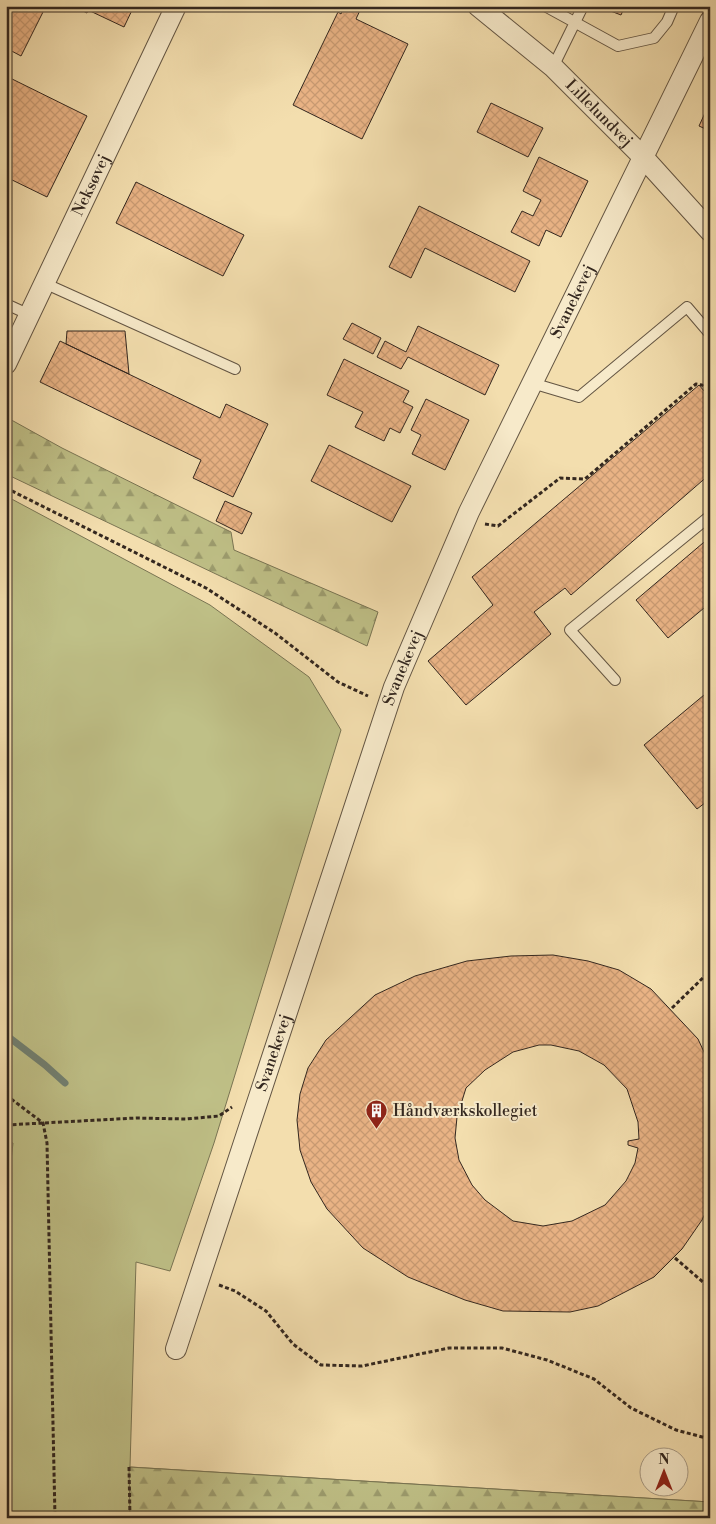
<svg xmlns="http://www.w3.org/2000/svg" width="716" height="1524" font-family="'Libre Bodoni',serif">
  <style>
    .grass { fill: #bfc087; stroke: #797453 }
    .forest { fill: url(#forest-firs); stroke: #797453 }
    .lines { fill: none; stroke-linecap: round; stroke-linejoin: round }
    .stream { stroke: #718072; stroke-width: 7 }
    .building { fill: url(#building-cross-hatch); stroke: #33271f; fill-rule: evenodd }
    .service-casing { stroke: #635543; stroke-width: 12 }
    .minor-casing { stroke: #635543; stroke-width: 22 }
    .path { stroke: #33271f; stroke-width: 3; stroke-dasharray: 4 2.5; stroke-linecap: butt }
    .service { stroke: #f7eaca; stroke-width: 10 }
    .minor { stroke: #f7eaca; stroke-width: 20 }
    .labels { text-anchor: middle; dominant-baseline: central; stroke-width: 4; stroke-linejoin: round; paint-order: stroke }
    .street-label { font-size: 16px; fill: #33271f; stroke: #f7eaca }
    .poi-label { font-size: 16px; fill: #33271f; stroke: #f7eaca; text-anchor: start }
  </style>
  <defs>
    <pattern id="forest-firs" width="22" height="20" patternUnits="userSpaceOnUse" patternTransform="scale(1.25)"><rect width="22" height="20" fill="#bfc087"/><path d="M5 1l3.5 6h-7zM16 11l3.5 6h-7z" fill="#9c9c6e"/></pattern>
    <pattern id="building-cross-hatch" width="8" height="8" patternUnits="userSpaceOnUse" patternTransform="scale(1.25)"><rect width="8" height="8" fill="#e9b385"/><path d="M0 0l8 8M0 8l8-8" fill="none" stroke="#c89a72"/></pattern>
  </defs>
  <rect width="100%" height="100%" fill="#f3deae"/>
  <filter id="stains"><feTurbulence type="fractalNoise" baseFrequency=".004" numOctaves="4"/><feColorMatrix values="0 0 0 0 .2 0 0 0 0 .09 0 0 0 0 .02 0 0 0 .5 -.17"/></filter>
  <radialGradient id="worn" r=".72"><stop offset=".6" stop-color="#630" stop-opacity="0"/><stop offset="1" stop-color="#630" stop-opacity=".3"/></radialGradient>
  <!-- grass -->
  <path class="grass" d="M6,496L210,605L309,677L341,730L214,1143L170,1271L136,1262L130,1467L710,1502V1518H6V1143H10L6,1142Z"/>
  <!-- forest -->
  <path class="forest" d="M6,417L62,448L231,532L234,550L378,612L367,646L6,474Z
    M6,1142L13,1143L8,1187H6Z
    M129,1467L710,1502V1518H130Z"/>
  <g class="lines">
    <!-- stream -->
    <path class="stream" d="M6,1035L45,1065L65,1083"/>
  </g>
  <!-- building -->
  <path class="building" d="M6,6H46L21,56L6,48Z
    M73,6H134L124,27L88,10L87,13Z
    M344,6H362L356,19L408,44L362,139L293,105L338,12L341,14Z
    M610,6H625L621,15L608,10Z
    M6,76L87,116L47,197L6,177Z
    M710,102V131L699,126Z
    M491,103L543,128L528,157L477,132Z
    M539,157L588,181L561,237L546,230L539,246L511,232L522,211L533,216L541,200L523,191Z
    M136,182L244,235L223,276L116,223Z
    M419,206L530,261L515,292L425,248L411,278L389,267Z
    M352,323L381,338L373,354L343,339Z
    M418,326L499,365L485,395L408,357L401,369L377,357L385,341L406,352Z
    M67,331H125L129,374L66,344Z
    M60,341L220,418L226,404L268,424L233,497L193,478L201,460L40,382Z
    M344,359L409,391L403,402L413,407L400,433L390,428L384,441L355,427L363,412L327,395Z
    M699,385L710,398V474L571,595L565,588L534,612L551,634L466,705L428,661L493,605L472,577Z
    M426,399L469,420L445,470L412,454L421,435L411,430Z
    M329,445L411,486L392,522L311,481Z
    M225,501L252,513L242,534L216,521Z
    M710,537V603L668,638L636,600Z
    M710,690V799L697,809L644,745Z
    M553,955L588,961L619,970L651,989L698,1039L710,1065V1203L702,1220L682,1249L654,1277L598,1306L570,1312L503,1311L465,1300L408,1277L363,1248L327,1209L311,1182L300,1150L297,1120L300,1094L308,1068L326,1040L375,995L415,976L467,961L511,956ZM539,1045H551L579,1051L604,1065L627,1089L638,1122L639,1139L628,1141V1145L638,1148L635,1163L626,1181L605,1205L572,1221L543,1226L513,1221L485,1200L472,1185L459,1160L455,1138L457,1117L466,1088L485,1070L513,1052Z"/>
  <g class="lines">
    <defs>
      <path id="service" d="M545,6L618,46L654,38L667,22L674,6
        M553,67L583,6
        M44,283L235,369
        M6,304L30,315
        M532,383L579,397L687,307L710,334
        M615,680L570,630L710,516"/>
      <g id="minor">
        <path id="s1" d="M478,6L553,67L643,157L710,231"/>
        <path id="s2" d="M6,364L176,6"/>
        <path id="s3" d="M176,1349L394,687L469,512L710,21"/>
      </g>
    </defs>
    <!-- service casing -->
    <use href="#service" class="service-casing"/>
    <!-- minor casing -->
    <use href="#minor" class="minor-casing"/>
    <!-- path -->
    <path class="path" d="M6,488L206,588L275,633L338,682L368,696
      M485,524L498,526L560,478L585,479L696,384L702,385L710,394
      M672,1008L710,971
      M6,1095L43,1123L47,1143L55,1518
      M6,1125L136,1118L186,1119L219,1116L232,1107
      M675,1258L710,1288
      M219,1285L235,1291L266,1311L293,1344L321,1365L362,1366L449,1348H502L547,1360L594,1379L631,1408L676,1430L710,1439
      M129,1467L130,1518"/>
    <!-- service -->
    <use href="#service" class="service"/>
    <!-- minor -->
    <use href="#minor" class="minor"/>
  </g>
  <!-- icons -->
  <defs>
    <symbol id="building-pin" viewBox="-11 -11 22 30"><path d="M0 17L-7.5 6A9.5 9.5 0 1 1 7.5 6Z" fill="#8f2418" stroke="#f7eaca"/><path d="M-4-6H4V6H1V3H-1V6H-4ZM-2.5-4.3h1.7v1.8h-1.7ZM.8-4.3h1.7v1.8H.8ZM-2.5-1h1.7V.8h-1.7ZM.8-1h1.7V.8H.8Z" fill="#fff"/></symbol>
  </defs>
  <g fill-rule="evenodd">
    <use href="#building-pin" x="364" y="1098" width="25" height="34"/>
  </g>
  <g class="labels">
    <!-- street labels -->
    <g class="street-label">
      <text stroke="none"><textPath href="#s1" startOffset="162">Lillelundvej</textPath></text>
      <text stroke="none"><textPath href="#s2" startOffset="198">Neksøvej</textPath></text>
      <text stroke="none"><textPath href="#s3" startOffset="1122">Svanekevej</textPath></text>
      <text stroke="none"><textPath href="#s3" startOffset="718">Svanekevej</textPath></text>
      <text stroke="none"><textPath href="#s3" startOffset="312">Svanekevej</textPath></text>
    </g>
    <!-- poi labels -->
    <g class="poi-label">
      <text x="393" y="1111">Håndværkskollegiet</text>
    </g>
  </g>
  <!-- margin -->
  <rect width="716" height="1524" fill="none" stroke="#f3deae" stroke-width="25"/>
  <rect x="8" y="8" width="701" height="1509" fill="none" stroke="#33271f" stroke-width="2.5"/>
  <rect x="12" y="12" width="691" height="1499" fill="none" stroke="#33271f"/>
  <!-- north arrow -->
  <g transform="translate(664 1472)"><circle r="24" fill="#f7eaca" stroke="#a99c86"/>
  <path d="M0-4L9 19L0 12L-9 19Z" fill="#8f2418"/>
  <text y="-8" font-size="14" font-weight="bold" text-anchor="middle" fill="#33271f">N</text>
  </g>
  <rect width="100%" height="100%" filter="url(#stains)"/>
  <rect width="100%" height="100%" fill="url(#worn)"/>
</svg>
